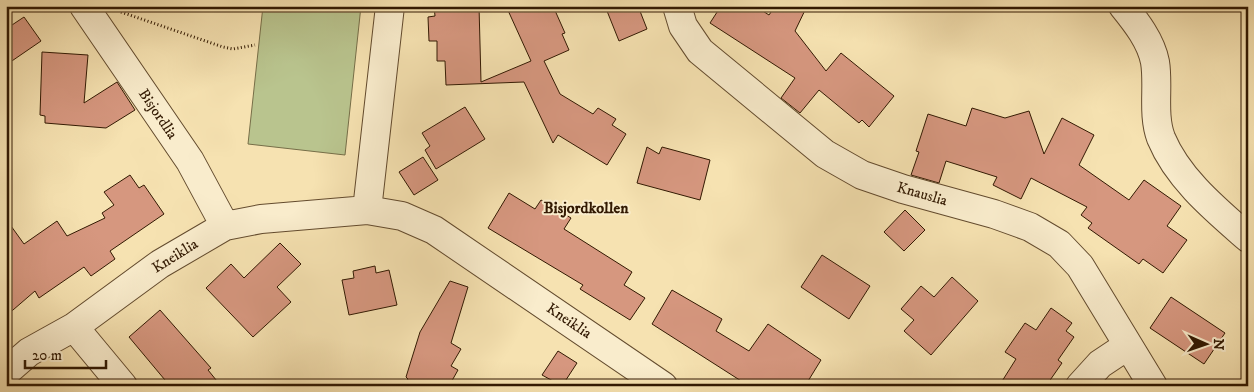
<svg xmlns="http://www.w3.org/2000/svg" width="1254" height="392" font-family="'IM FELL DW Pica',serif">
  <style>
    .green { fill: #b9c48e; stroke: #766e48 }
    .building { fill: #d6977f; stroke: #321902 }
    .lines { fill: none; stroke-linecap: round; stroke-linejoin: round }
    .minor-casing { stroke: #634b2e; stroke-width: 30 }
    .path { stroke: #321902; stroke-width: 3; stroke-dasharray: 1 2.5; stroke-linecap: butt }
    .minor { stroke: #f9eccc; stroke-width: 28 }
    .labels { text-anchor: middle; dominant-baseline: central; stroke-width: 4; stroke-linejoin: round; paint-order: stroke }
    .street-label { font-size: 15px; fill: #321902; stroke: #f9eccc }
    .neighbourhood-label { font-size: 16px; font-weight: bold; fill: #321902; stroke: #f9eccc }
  </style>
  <rect width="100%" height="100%" fill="#f6e2b1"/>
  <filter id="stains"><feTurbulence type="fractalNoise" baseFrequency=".004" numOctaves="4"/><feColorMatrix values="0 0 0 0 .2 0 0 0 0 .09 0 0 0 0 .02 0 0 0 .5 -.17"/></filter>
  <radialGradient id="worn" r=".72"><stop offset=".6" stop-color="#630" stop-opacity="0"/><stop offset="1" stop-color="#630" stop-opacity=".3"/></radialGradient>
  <!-- green -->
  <path class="green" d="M263,6H361L345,155L248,144Z"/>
  <!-- building -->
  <path class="building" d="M434,6H479L481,82L531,61L506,6H553L565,33L562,34L569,50L544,61L560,94L593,114L598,108L616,119L612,125L626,134L607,165L558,135L553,143L524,82L446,85L445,61H437V41H429L428,17L435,16Z
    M619,6H638L647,29L619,41L607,11Z
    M721,6H755L769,15L775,6H807L795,31L826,71L841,53L894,96L869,127L862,120L859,123L819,90L800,113L781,98L795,78L710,23Z
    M24,17L41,41L6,65V29Z
    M42,52L88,55L84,103L117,82L135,110L106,128L45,123V116L40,115Z
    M465,107L485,139L436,169L425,150L430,146L422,133Z
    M972,108L1005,118L1029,111L1044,154L1062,118L1094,135L1079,165L1129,200L1144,180L1181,206L1167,226L1187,240L1163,273L1143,259L1139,264L1088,228L1092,223L1081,215L1087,207L1031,178L1021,199L993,185L997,177L946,161L939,183L911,175L919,152L916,151L928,114L966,126Z
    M647,147L659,154L662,147L710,160L700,200L637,183Z
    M423,157L438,180L414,195L399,172Z
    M130,175L139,188L144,185L164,214L110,251L115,259L91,276L84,267L39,298L35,291L6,316V219L24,244L57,221L67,236L105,218L102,213L114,205L104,192Z
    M509,193L535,209L541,200L571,218L564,229L632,272L624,285L645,298L630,320L580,289L583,285L488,228Z
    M905,210L925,230L904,251L884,232Z
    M280,243L301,264L277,287L291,302L253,337L206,288L231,264L244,278Z
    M822,255L870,286L849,319L801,287Z
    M375,266L376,273L389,270L397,305L349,315L342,280L354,278L353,271Z
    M952,277L978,301L931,355L904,331L914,320L901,309L921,286L934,297Z
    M450,281L468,287L451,343L461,349L451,366L458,370L449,386H404L408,379L406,377L420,332Z
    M672,290L722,319L716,331L749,351L768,324L821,360L805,386H749L652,324Z
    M1171,297L1225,333L1204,364L1150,328Z
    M1051,308L1072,323L1066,331L1074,337L1058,360L1062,363L1046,386H999L1016,359L1005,352L1025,323L1036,330Z
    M160,310L211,368L208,370L221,386H170L129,337Z
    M558,351L577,363L562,386L542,375Z"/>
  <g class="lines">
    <defs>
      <path id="minor" d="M84,6L190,161L225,226
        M677,6L683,26L700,51L825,154L862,175L903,189L994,214L1030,227L1059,244L1080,266L1153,386
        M1123,6C1136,22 1151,41 1155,62C1159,86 1152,114 1161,138C1178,179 1216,210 1248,238
        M367,210L390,6
        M74,327L123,386
        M6,372L29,352L74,327L160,264L225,226L261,219L367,210L402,216L434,230L663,386
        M1080,386L1100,364L1127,346"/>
    </defs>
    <!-- minor casing -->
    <use href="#minor" class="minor-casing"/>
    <!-- path -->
    <path class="path" d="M121,12L223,47L233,49L255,45"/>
    <!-- minor -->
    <use href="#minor" class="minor"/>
  </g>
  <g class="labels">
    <!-- street labels -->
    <g class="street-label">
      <text transform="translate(158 114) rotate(56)">Bisjordlia</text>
      <text transform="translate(922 194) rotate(16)">Knauslia</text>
      <text transform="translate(175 256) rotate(-32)">Kneiklia</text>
      <text transform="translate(569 321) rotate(34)">Kneiklia</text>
    </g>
    <!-- neighbourhood labels -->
    <g class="neighbourhood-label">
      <text x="586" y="208">Bisjordkollen</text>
    </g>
  </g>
  <!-- margin -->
  <rect width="1254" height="392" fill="none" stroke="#f6e2b1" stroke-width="25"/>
  <rect x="8" y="8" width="1239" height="377" fill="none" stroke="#321902" stroke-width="2.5"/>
  <rect x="12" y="12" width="1229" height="367" fill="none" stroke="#321902"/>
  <!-- north arrow -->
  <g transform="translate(1206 344) rotate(92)" stroke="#f9eccc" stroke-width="4" paint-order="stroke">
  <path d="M0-4L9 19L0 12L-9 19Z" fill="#321902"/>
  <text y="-8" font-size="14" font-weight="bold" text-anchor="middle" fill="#321902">N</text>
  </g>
  <!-- scale -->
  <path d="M25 360v8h81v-8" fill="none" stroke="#321902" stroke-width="2.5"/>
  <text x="32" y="360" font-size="15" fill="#321902" stroke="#f9eccc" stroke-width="4" paint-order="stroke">20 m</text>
  <rect width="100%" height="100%" filter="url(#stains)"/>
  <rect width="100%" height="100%" fill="url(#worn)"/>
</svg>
